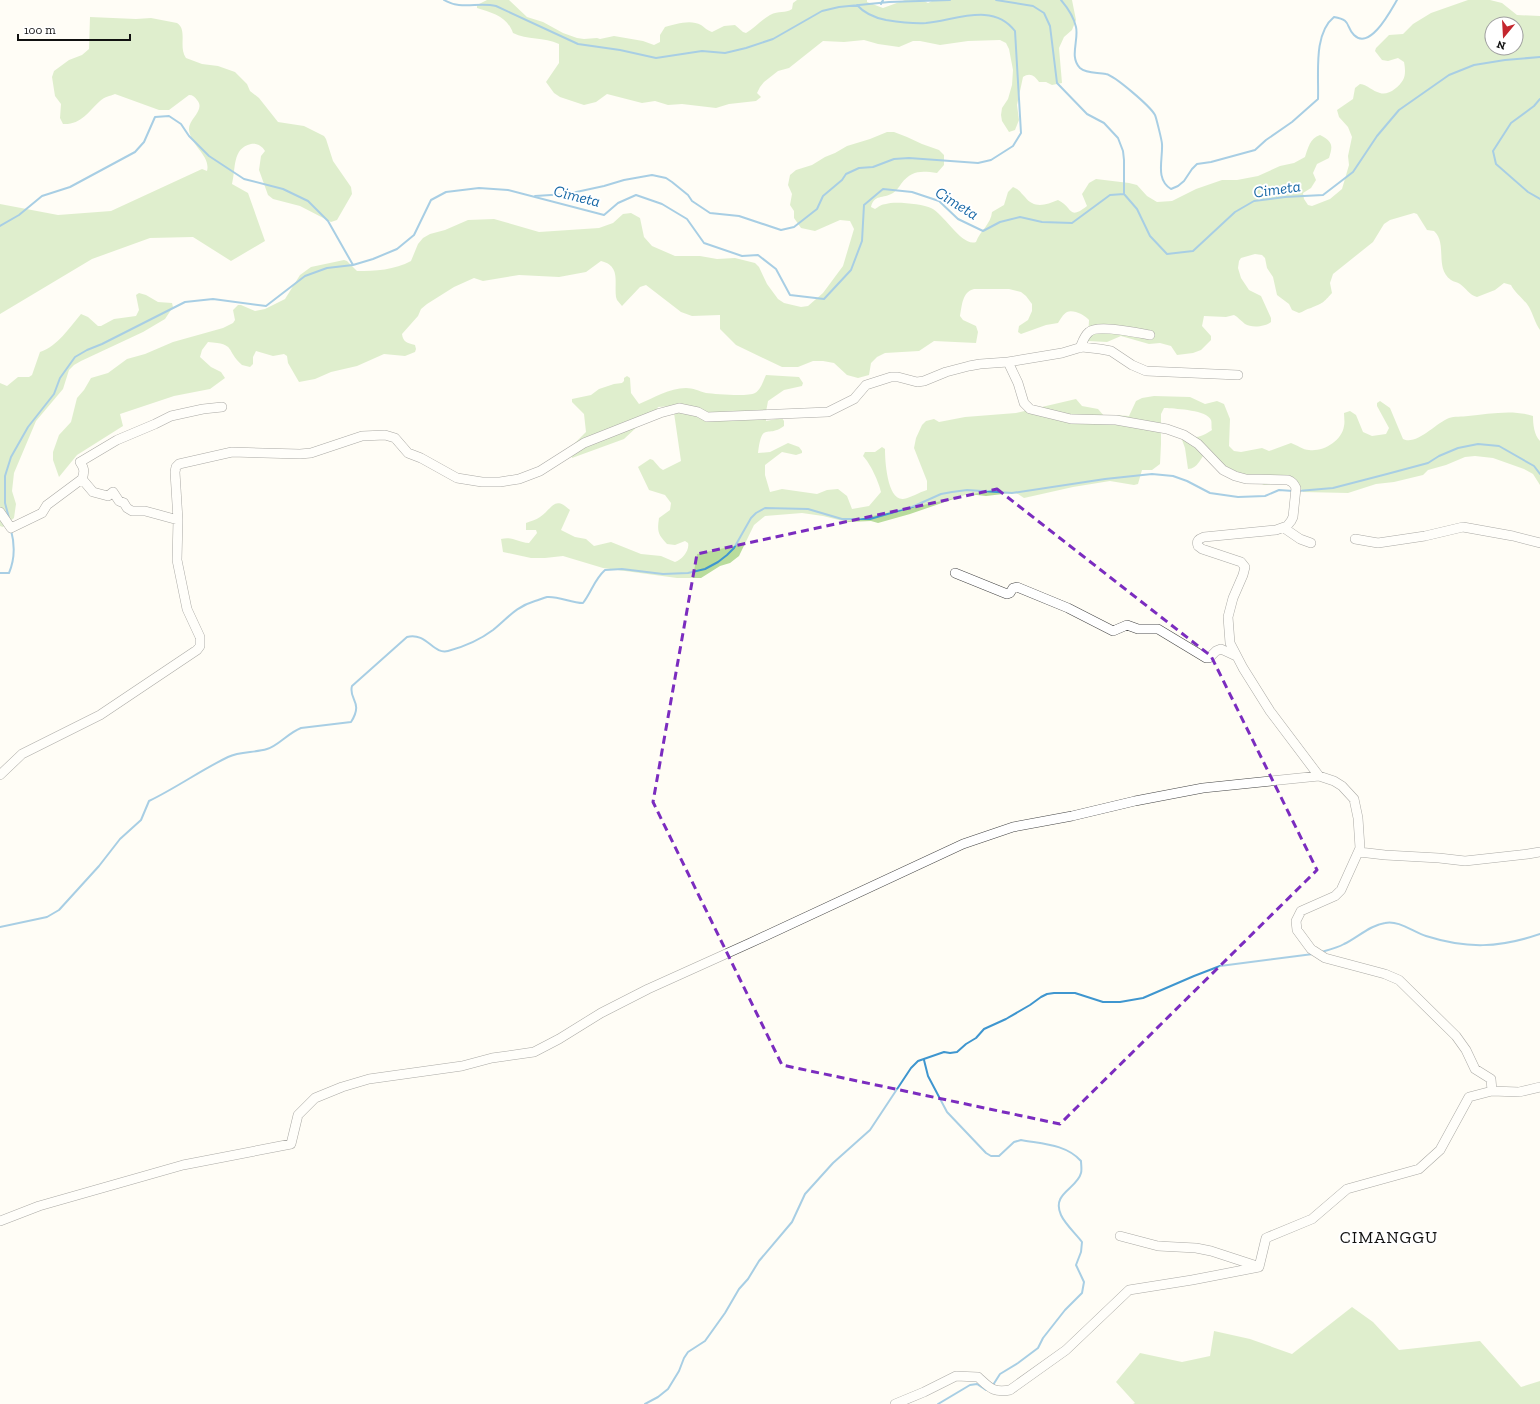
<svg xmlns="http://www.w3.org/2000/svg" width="1540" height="1404" font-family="'Zilla Slab',serif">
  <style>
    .forest { fill: #b9dc9c; fill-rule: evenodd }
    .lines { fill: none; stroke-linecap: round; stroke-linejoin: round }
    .stream { stroke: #3f96cf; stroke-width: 2 }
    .minor-casing { stroke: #444; stroke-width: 10 }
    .minor { stroke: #fff; stroke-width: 9 }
    .marked { fill: none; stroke: #7b2cbf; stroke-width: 3; stroke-dasharray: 8 5; stroke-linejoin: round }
    .labels { text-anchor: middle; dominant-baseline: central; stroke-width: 4; stroke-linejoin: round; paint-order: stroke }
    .water-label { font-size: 16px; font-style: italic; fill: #1768a6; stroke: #fff }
    .quarter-label { font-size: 17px; letter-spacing: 1px; fill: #111; stroke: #fff }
  </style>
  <rect width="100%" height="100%" fill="#fffdf5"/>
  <!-- forest -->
  <path class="forest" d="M487,0H509L527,17L543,22L563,33L577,38L584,39L597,38L600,39L614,36L643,41L654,45L660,42V35L665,27C675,24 691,19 701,25C705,28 707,30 712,32L724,26L735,25L743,32L746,33C755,28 761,20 770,15C779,10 785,14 792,9L793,3L797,0H867V2L883,8L905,0H922L928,3L934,0H1072L1076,20L1072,30L1064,37L1059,48L1062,83L1052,85L1046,82H1039C1035,76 1030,72 1023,77L1017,105L1019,120L1015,130L1009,132L1002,121L1001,115L1002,108L1008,99L1012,85L1013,70L1009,49L1006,43L1000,40L968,41L940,45L920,41H913L899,47L878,44L864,40L844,42L823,41L789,68L778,71L764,82L760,87L757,93L761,97L756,101L729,104L716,108L682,104L668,105L655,101L642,103L607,94L596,102L584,105L560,97L554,93L546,82L559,63V44C544,37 527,40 513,33C507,16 492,13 477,8V5Z
    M1468,0H1490L1502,3L1517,15L1540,16V330C1535,323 1533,314 1529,307C1524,299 1515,293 1511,285L1504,283L1495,290L1477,297C1469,295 1466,288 1460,284C1457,282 1454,282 1451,280C1434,268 1448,244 1434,231L1427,230L1417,214L1414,213L1390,220L1384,224L1373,242L1333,274L1330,283L1332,293C1323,303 1323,303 1311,308C1306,309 1303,312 1299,313L1292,310L1289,304L1277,295L1273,277L1267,268L1265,258L1262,255L1255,254L1241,258L1239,261L1238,268L1241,278L1249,290L1261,296L1271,318V322C1265,327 1251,328 1245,324C1241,321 1238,317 1234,315L1226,317L1204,316L1202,326L1211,336V340L1201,350L1193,353L1177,355L1171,346L1160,343L1149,344L1121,336L1107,342L1088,341L1089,320C1085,315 1073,309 1067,312C1063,314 1060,320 1058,323L1046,325L1021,334L1018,332L1019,326L1028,320L1032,311V304L1026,296L1021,292L1009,289H974C962,292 962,306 960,316L963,320L976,326L978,332L976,343L934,341L919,351L885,353L877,357L871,363L869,375L858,378L847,375L834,363L823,361H813L798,367H782L736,345L720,329V315L692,316L681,312L646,285L640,287L622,306L617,300L616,297C614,282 621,266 601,261L586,272L559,277L519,275L483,281L474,278L454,287L427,304L421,309L418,316L402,334C403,342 407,343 415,345L416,349L415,352L405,356L384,354L357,366L331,372L315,379L299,382L288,363L287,356L284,354L273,356L256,351L253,357V364L250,367L242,365C225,350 237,344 208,342L202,350L200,357L211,367L221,372L225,378L210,389L174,396L120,414L123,426L77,455L59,477L53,460V452L59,435L71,422L77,398L84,390L91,378L108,373L127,359L145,354L173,342L223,328L233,323L235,320L233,310L238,305H241L255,311L265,309L285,299L300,275L311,267L344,260L347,261L357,271C375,271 395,270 411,261L418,244L423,238L430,234L445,230L468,220L494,219L539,232L599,228L613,223L623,214L631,213L640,218L644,237L652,246L675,256H700L717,259L735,258L755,263L759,267L767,284L778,299L784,303L801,307L808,306L823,293L843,266L854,229L850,221L840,220L815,231L801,228L794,218V211L790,205L792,194L788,185L790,175L796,170L812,165L825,157L835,153L847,146L870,139L887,132H894L907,137L922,144L939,150L944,155V165L937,173C921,171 912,170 901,184C899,187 896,191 893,193C883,199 874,194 871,207L875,209C878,207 882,204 886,204C894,201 923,204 931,208C944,214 962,247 976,242C980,231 991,224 992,212L1004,205L1008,192L1013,187C1020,190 1020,192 1025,197C1034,209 1046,205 1058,200C1073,207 1068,221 1087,206L1082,194L1084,191L1089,183L1096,179L1129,183L1137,185L1147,196L1157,202L1172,201L1196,189L1222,180H1237L1258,176L1280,166L1294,163L1305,157C1308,148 1310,138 1320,135C1333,142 1333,145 1329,158L1317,164L1313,173L1316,180L1311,188L1303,193L1304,199L1308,205L1312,206L1330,199L1342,189L1349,165L1348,156L1352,137L1348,127L1339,117L1337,110L1353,99L1355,88L1360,84C1368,85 1372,91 1380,93C1388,96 1399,87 1403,80C1406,75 1405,67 1404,62L1398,58L1388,61L1382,60L1375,51L1376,48L1389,35L1403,34L1413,24L1431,13ZM1492,24H1516V48H1492Z
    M90,17L136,19L151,18L177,23C188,30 178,47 186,58L202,64L218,66L235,72L247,84L250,91L259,98L278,122L304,126L324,136L326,139L333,161L351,187L352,194L337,220L331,222L300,206L273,199L268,195L259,170L261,156L265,151C262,146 257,143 251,144C232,148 236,169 232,184L248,193L265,241L231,261L193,237L150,238L92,259L0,314V204L58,215L111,211L202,169L207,171C211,156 191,146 189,130C188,119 206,110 197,100C195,97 193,95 189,95L169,110H159L115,94C110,96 104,97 100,101C88,112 81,125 63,124L60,118L61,104L55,96L52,77L54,71L69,60L82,55L89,49Z
    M139,293L146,295L158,302L172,303L173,307L165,319L143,332L81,361L74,365L69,370L63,389L36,421L14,473L12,491L16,504L14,518L3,527L0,526V383L7,386L18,377H29L32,375L40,352C58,346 69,328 81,314L88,317L98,326H101L114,319L136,316L139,310L136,295Z
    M766,375L799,377L803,383L802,386L784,390L768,401L766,412V421L782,418L784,421V426C767,439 762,420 758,453L770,452L788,443L799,447L802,451V453L796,455L782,452L765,465V475L770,492L782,489L817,494L827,490L838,489L847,496L852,509L869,506L881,492C879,482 870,463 863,456L865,452H875L882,447L885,449C885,460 887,500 903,499C910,498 920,492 927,490V481L914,448L916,438L922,425L926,421L934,419L939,422L965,417L1016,413L1076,399L1082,406L1098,409L1105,417L1114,415L1129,416L1136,401L1142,398L1154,396L1190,397L1205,404L1217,401L1224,404L1230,419L1229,446L1234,451L1241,452L1262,448L1269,451L1291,443C1297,445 1303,450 1309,450C1323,452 1342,441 1344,426C1345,422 1344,417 1344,413L1350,411L1356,415L1363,432L1372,436L1386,434L1389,428L1377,406V403L1380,401L1390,408L1403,439C1416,446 1436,423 1449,418C1454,416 1462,417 1468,416C1488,414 1513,409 1533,416C1533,424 1534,435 1540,441V485L1533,474L1524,469L1493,458L1475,456L1465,457L1446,465L1428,470L1423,475L1394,482L1376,484L1348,493L1303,492L1297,483L1291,482L1264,485L1227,467L1207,451C1201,457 1198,469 1188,469L1185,448L1181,437C1195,438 1200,438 1212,430C1211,427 1212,422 1211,420C1207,410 1177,409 1167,408H1164L1161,414V444L1160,464L1152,470H1142L1138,484L1134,485L1110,481L1073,487L1024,498L1018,494L1012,493L986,496L968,494L910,514L878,523L871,521L847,522L823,516L802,513L765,516L754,525L739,556L730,563L720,566L701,578H677L603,568L563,556L545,558H531L503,552L501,539C512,536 517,542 529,543L537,533L536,530H526V523C530,521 536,520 540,517C553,508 554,495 570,510L561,530L575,537L586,539L594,546L611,542L641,554L661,556L675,562C682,560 690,550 688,543L685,541L675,545L667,544C658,534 657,532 659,518L670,510L671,503L665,495L649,490L638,467L650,459L653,460L660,468L663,470L681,461L673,406L658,407L650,420L639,425L624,439L572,458L570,448L586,432L584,414L572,402V399L591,395L599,389L614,384L622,383L624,381V378L627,376L630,378L631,393L639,404C654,398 669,388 686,388C693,388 699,391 706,393C715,394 748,397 755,393C761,390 763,381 766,375Z
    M1352,1307L1373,1322L1399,1350L1480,1341L1521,1387L1540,1381V1404H1133L1135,1403L1116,1382L1140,1353L1182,1362L1210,1356L1214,1331L1250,1339L1292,1354Z"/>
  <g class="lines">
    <!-- stream -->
    <path class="stream" d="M444,0C460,10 478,2 496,6L578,44L620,50L656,58L702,51L725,53L746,48L773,39L822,11L839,7L889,2L950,0
      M996,0L1033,6L1044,13L1050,26L1057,83L1087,114L1104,123L1118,138L1123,151L1124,160V194
      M1061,0C1067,7 1074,18 1076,27C1079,40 1069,57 1080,68C1087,74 1098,72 1106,74C1115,76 1150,106 1155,115C1156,117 1162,141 1162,144C1163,160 1155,179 1171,189L1178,186L1184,181L1192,169L1197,164L1211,162L1255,150L1266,140L1292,122L1318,99C1319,74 1313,34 1334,17C1352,20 1345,26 1354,35C1370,51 1391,10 1397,0
      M881,4L883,0
      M1540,99L1534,106L1511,123L1493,151L1496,164L1528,192L1540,199
      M535,196L567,194L604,186L624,180L652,175L666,178L672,182L688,195L692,201L710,213L739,216L781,230L794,227L817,209L823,196L842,180L846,174L859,168L873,167L894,159L909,158L978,163L991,160L1013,146L1021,133L1015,31C993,2 956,20 926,23C913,24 899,22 886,20C876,18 864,13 857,5
      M0,226L19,215L42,196L70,187L135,152L144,142L155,117L169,116L181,124L189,136L209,156L244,179L283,189L308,201L328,221L353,265
      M1298,491L1333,488L1387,474L1428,463L1439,456L1458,448L1478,444L1499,446L1534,466L1540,474
      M9,518L5,503V476L11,457L28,427L54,394L60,378L75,357L87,350L102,344L185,302L213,299L266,306L305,276L327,268L353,265L373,259L397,249L414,235L431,200L446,192L479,188L508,190L604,215L618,203L636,195L662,204L687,219L704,243L742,256L758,255L776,269L790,295L824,299L851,270L862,241L864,205L883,189L912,192L939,201L958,219L983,231L1000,222L1020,217L1042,222L1072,223L1110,195L1124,194L1137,209L1150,236L1167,254L1193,251L1235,212L1254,201L1285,197L1323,195L1353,172L1377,136L1399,110L1449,75L1474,65L1505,60L1540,57
      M0,573H9C15,559 15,545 11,530
      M0,927L47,917L59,910L99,866L120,839L141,820L149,801C176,788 201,770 228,757C240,751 254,753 267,749C278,746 288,733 301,728L351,722C364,702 348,699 352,686L407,637C427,632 433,655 448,651C463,647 481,639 493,630C508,618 515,607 535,601C539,600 543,598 547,597C559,596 571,603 583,603C592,591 594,580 605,570L622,569L663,574L688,573L705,569L718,562L727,555L734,548L751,518L756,513L765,508L808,509L842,519H870L912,507L941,494L952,492L967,490L1012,493L1105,479L1152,474L1173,476L1187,481L1210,493L1238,497L1265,496L1279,490L1293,491
      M1321,952C1328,950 1337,948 1344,944C1357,938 1370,925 1385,923C1399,920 1413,932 1426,936C1467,949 1499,948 1540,934
      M924,1060L928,1076L947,1112L986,1153L991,1156H999L1014,1142L1021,1140C1042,1144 1066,1144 1081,1161C1081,1164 1082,1170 1081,1173C1077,1189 1051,1193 1061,1215C1065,1224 1076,1234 1082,1242L1081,1252L1076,1265L1084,1282L1082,1293L1065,1310L1043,1338L1038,1348L1018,1363L1000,1374L993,1385
      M645,1404L658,1397L668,1389L679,1371L684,1358L688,1352L705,1341L725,1313L739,1289L748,1279L759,1261L792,1222L805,1194L833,1163L870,1130L911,1068L918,1061L944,1052L950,1053L957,1052L966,1044L976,1038L984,1029L1006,1019L1030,1005L1041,997L1047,994L1054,993H1075L1103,1002H1120L1143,998L1194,976L1220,966L1313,954
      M938,1404L970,1385L977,1384L986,1390L988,1389"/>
    <defs>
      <path id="minor" d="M1080,348C1082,343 1084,336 1089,332C1097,324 1138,333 1150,335
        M1008,362L1062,353L1082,347L1100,349L1111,351L1132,365L1146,371L1238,375
        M0,512L11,528L42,513L47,505L82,479
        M178,520L145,511H132L127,508L124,503L119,501L113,492L108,496L93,492L82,479C85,471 84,468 80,462L117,440L155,424L171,416L203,409L222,407
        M1284,528L1300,539L1311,543
        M1355,539L1378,543L1425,536L1463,527L1513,536L1540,543
        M955,573L1007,594L1010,593L1013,588L1017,587L1068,608L1113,631L1127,625L1138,629H1158L1206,658H1209L1216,651L1221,649L1236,656
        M0,775L22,754L100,715L197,650L200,646V637L187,609L177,560L178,520L175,472L176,467L179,464L232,452L300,454L311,453L362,436L385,435L395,438L408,453L421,458L457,478L482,482H500L519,479L540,471L584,443L660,413L679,408L698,412L707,417L828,412L854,399L866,385L891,377H898L917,382L924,381L946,372L969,366L980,364L1008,362L1018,383L1024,403L1030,409L1071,419L1116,420L1167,429L1184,435L1198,444L1223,470L1235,476L1246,479L1288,480C1293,482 1294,484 1296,488L1293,517L1291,521L1287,526L1276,530L1204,537C1199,539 1196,540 1198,546L1202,549L1241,562L1245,567L1243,575L1233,598L1228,617L1230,643L1243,668L1270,711L1319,776
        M1359,852L1385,855L1439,858L1465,861L1528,854L1540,852
        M0,1221L39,1206L183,1165L291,1144L298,1115L315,1098L342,1087L369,1079L462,1066L492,1058L534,1052L559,1039L601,1013L648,989L750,943L963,844L1013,827L1072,816L1135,801L1203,788L1319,776L1334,781L1342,786L1354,799L1358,818L1360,848L1341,890L1335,896L1301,911L1296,921L1297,930L1311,949L1325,958L1385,974L1399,980L1456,1036L1466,1050L1475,1069L1491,1079L1492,1091
        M1120,1236L1158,1246L1196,1248L1211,1251L1257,1266
        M895,1404L924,1392L956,1376L978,1377C990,1388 993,1393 1010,1390L1066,1350L1129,1290L1192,1280L1259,1267L1266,1238L1312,1219L1347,1189L1419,1169L1440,1150L1469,1097L1492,1091L1519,1092L1540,1087"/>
    </defs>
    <!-- minor casing -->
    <use href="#minor" class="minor-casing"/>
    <!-- minor -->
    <use href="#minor" class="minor"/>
  </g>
  <!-- marked area -->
  <path d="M0 0H1540V1404H0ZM997,489L1211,656L1317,870L1060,1124L782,1065L653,802L697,554Z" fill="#fffdf5" fill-opacity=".55" fill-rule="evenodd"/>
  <path class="marked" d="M997,489L1211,656L1317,870L1060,1124L782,1065L653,802L697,554Z"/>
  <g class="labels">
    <!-- water labels -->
    <g class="water-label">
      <text transform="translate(1277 189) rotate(-8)">Cimeta</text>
      <text transform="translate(577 196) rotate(14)">Cimeta</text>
      <text transform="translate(957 203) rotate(32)">Cimeta</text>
    </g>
    <!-- quarter labels -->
    <g class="quarter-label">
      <text x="1389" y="1237">CIMANGGU</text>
    </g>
  </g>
  <!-- north arrow -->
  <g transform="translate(1504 36) rotate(198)"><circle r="19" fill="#ffffff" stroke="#a0a0a0"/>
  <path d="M0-3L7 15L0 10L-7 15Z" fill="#c4262e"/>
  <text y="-6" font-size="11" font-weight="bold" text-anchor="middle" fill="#111111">N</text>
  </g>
  <!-- scale -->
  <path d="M18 34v6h112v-6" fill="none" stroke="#111111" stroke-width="2"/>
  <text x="24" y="34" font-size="12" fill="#111111" stroke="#ffffff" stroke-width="3" paint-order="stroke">100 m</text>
</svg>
